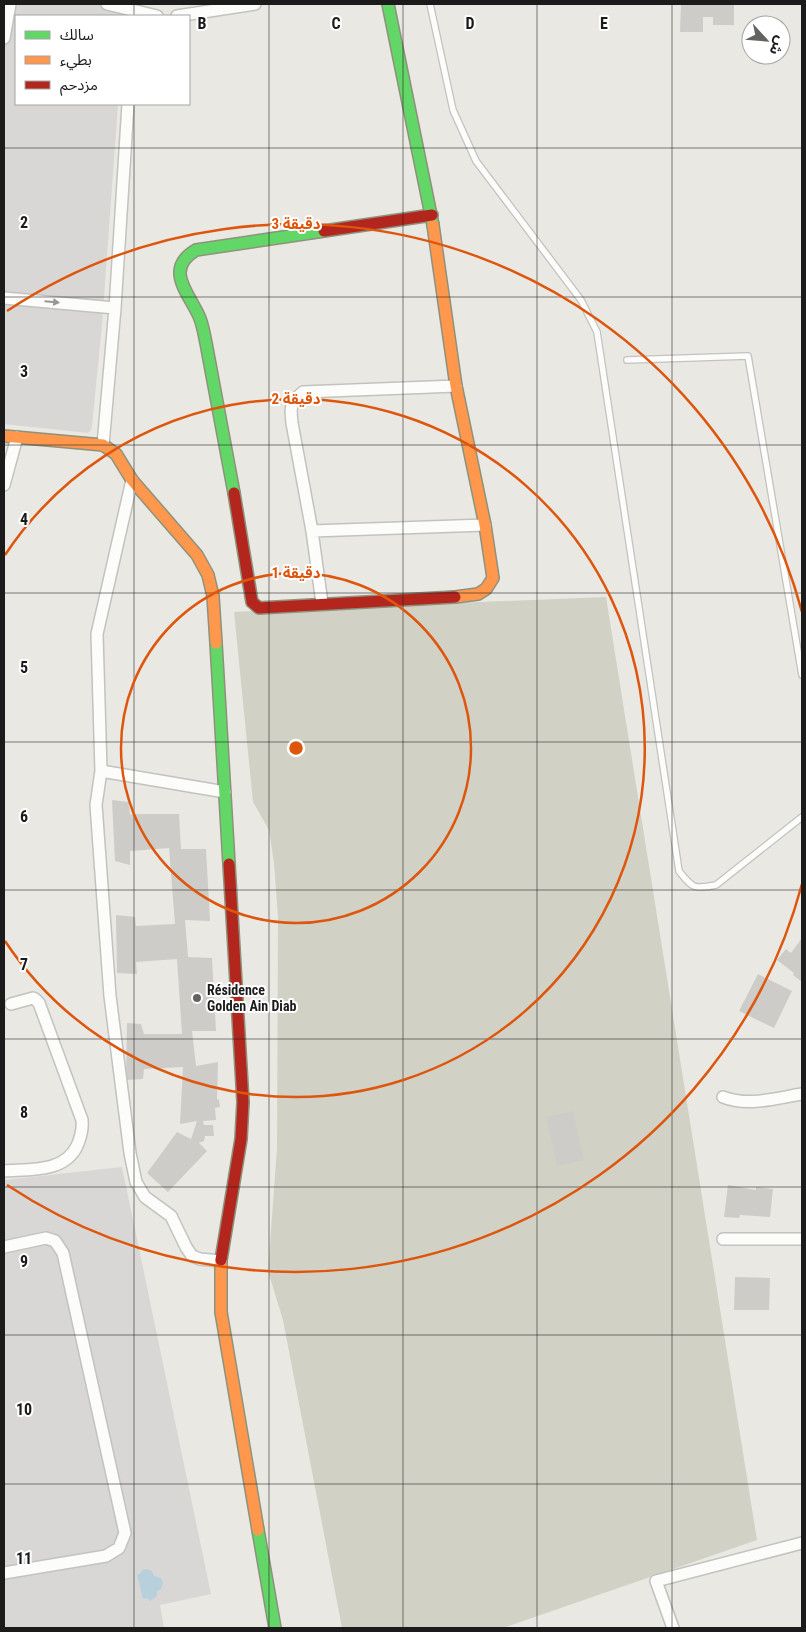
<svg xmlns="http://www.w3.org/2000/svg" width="806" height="1632" font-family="'Roboto Condensed','Noto Sans Arabic',sans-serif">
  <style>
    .residential { fill: #d8d7d5 }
    .construction { fill: #d1d2c5 }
    .water { fill: #b7d0dc }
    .building { fill: #ceccc8 }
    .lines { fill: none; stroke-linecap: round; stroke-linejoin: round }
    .lane-casing { stroke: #c2c2bf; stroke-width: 8 }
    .street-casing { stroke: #c2c2bf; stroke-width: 14 }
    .fast-casing { stroke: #8e927c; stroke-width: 14 }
    .slow-casing { stroke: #8e927c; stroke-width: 14 }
    .jam-casing { stroke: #8e927c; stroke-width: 14 }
    .lane { stroke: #fcfcfb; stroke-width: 5.5 }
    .street { stroke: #fcfcfb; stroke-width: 11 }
    .fast { stroke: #63d668; stroke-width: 11 }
    .slow { stroke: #ff974d; stroke-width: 11 }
    .jam { stroke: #b3261e; stroke-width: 11 }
    .oneway { fill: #979796 }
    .grid { fill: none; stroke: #1b1b1b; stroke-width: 1; stroke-opacity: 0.55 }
    .ring { fill: none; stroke: #de560d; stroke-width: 2.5 }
    .poi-dot { fill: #636361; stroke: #fff; stroke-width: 2 }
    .labels { text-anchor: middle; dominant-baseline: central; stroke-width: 4; stroke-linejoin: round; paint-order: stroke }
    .poi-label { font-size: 14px; font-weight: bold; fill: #1b1b1b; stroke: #fff; text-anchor: start }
    .grid-label { font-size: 16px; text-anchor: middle; font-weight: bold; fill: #1b1b1b; stroke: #fff; stroke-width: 4; stroke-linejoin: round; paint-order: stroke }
    .centre { fill: #de560d; stroke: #fff; stroke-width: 2.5 }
    .ring-label { font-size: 15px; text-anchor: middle; font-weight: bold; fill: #de560d; stroke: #fff; stroke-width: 4; stroke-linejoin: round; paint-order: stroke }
  </style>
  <rect width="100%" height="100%" fill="#e9e8e3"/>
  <!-- residential -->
  <path class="residential" d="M4,4H126L125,16H16V104H118L102,325L92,426L91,430L88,433L4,424Z
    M122,1167L211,1594L160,1605L164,1628H4V1180Z"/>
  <!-- construction -->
  <path class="construction" d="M606,597L757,1540L503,1628H342L283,1320L268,1271L277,1148L278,917L274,863L269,830L253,802L234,612Z"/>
  <!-- water -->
  <path class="water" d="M147,1569L152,1571L154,1576L161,1578L163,1583L161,1589L157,1591V1596L150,1601L147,1598L143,1599L137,1575L140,1574L142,1570Z"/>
  <!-- building -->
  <path class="building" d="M681,4H734V25H713V17H703V32H680Z
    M112,800L129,802L130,814H179L181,849H206L210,921L185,920L188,957L212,958L216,1031H192L196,1066L218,1062L217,1099L219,1100L220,1107L215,1108L216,1120L203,1121L204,1125H213L214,1136H205L204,1141L199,1143L207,1151L168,1192L147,1173L177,1132L191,1139L197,1121L180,1124L183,1067L144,1069L143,1079L126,1080L127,1023L141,1024L144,1034H182L177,959L136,962L137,974L117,973L116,915L135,917L136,926L175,924L169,848L130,851V865L115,861Z
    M802,938V982L793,975L794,973L777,960L786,949L791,953Z
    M758,974L792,991L774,1028L739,1011Z
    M573,1111L584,1160L557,1166L546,1117Z
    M728,1185L756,1190V1187L773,1189L770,1217L740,1215L739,1218L724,1217Z
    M735,1277L770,1278L769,1310H734Z"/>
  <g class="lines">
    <defs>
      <path id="lane" d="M430,4L453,110L476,161L581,300L597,332L679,871C693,889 694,889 716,885L802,817
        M627,360L748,356L802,675"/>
      <path id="street" d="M107,4L157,16
        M177,16L255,4
        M4,38L10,4
        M4,298L115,308
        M103,445L115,308L128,104
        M132,480L97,634L101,771L96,805L110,996L130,1153L136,1182L145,1197L171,1216L186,1247L192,1256L200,1259L221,1261
        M4,485L17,437
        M312,531L485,525
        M322,603L312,531L292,423C290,407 290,403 303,392L456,386
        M101,771L225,792
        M723,1097C748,1107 776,1098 802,1094
        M4,1171C29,1169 64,1173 77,1146C81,1137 83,1130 82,1120L39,1003L35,999L33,998L11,1004
        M723,1239H802
        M4,1247L46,1238L55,1241L63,1253L125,1533L119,1548L106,1556L4,1573
        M673,1628L656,1581L802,1543"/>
      <path id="fast" d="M388,4L433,225
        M234,493L206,343C204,334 203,325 199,316C188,292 164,269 196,250L324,231
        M216,643L229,864
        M258,1530L275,1628"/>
      <path id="slow" d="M433,225L456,386L485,525L493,578L486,589L478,594L455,597
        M4,436L103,445L116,454L132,480L197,555L208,575L213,596L216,643
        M221,1260V1312L258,1530"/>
      <path id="jam" d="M324,231L432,215
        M234,493L252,602L259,608L455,597
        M221,1260L241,1139L243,1102L229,864"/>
    </defs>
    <!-- lane casing -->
    <use href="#lane" class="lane-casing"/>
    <!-- street casing -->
    <use href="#street" class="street-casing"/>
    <!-- fast casing -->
    <use href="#fast" class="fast-casing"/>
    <!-- slow casing -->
    <use href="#slow" class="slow-casing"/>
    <!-- jam casing -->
    <use href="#jam" class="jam-casing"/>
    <!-- lane -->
    <use href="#lane" class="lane"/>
    <!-- street -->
    <use href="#street" class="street"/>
    <!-- fast -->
    <use href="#fast" class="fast"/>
    <!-- slow -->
    <use href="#slow" class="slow"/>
    <!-- jam -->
    <use href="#jam" class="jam"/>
  </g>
  <!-- one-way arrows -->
  <defs><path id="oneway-solid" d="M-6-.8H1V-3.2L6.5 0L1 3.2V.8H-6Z" transform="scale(1.25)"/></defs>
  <use class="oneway" href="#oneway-solid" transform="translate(52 302) rotate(5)"/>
  <!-- grid -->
  <path class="grid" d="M134,4V16M269,4V1628M403,4V1628M537,4V1628M672,4V1628M134,104V1628M4,148H802M4,297H802M4,445H802M4,593H802M4,742H802M4,890H802M4,1039H802M4,1187H802M4,1335H802M4,1484H802"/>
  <!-- distance rings -->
  <g class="ring">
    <circle cx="296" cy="748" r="175"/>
    <path d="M5 555A349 349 0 1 1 5 941"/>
    <path d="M802 884A524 524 0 0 1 7 1185M7 311A524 524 0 0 1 802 612"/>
  </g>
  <!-- markers -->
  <circle class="poi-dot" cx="197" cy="998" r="5"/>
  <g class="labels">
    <!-- poi labels -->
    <g class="poi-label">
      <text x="207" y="990">Résidence<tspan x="207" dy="16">Golden Ain Diab</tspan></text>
    </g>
  </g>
  <g class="grid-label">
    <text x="202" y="29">B</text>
    <text x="336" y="29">C</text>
    <text x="470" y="29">D</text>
    <text x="604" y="29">E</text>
    <text x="24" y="228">2</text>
    <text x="24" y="377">3</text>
    <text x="24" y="525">4</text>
    <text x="24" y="673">5</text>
    <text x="24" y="822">6</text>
    <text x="24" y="970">7</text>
    <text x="24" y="1118">8</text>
    <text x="24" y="1267">9</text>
    <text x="24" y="1415">10</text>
    <text x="24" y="1564">11</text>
  </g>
  <circle cx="296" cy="748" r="8" class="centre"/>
  <g class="ring-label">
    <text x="296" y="229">3 دقيقة</text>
    <text x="296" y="404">2 دقيقة</text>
    <text x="296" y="578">1 دقيقة</text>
  </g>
  <!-- border -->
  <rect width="806" height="1632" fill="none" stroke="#1b1b1b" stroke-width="10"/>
  <!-- legend -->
  <rect x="15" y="15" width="175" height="90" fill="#ffffff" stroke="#a4a4a4"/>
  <rect x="25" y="31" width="25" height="8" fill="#63d668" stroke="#a4a4a4"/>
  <text x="60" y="40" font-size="15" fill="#1b1b1b">سالك</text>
  <rect x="25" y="56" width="25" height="8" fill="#ff974d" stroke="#a4a4a4"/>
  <text x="60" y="65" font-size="15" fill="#1b1b1b">بطيء</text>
  <rect x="25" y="81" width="25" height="8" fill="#b3261e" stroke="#a4a4a4"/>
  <text x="60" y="90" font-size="15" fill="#1b1b1b">مزدحم</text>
  <!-- north arrow -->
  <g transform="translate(766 40) rotate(116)"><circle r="24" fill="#ffffff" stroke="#a4a4a4"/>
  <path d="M0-4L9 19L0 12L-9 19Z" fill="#636361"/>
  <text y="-8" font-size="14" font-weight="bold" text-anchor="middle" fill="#1b1b1b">ش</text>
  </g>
</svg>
